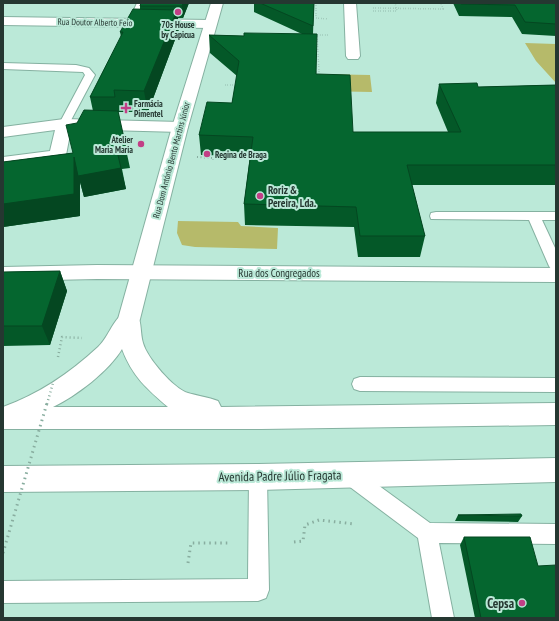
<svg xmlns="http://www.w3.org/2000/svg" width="559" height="621" font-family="'PT Sans Narrow',sans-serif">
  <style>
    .green { fill: #b6ba6a }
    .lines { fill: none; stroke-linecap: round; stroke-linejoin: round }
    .service-casing { stroke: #85b1a1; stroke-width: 2 }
    .minor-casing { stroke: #85b1a1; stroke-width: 2 }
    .tertiary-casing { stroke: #85b1a1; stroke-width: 2 }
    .trunk-casing { stroke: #85b1a1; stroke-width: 2 }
    .path-far3 { stroke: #88ad9f; stroke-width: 1.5; stroke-dasharray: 0.5 2; stroke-linecap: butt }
    .path-far2 { stroke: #88ad9f; stroke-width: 2; stroke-dasharray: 1 2.5; stroke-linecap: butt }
    .path-far1 { stroke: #88ad9f; stroke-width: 2.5; stroke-dasharray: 1 3; stroke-linecap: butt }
    .path { stroke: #88ad9f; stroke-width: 3; stroke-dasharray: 1.5 4; stroke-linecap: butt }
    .service { fill: #fff; fill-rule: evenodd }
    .minor { fill: #fff; fill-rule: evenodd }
    .tertiary { fill: #fff; fill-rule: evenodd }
    .trunk { fill: #fff; fill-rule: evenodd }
    .path-bridge-far1 { stroke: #88ad9f; stroke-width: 2.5; stroke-dasharray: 1 3; stroke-linecap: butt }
    .path-bridge { stroke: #88ad9f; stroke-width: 3; stroke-dasharray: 1.5 4; stroke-linecap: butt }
    .wall { fill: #045828 }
    .shaded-wall { fill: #044721 }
    .building { fill: #05662f; stroke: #044721 }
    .poi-dot { fill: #c23f86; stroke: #bbe9d8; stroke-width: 1.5 }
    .labels { text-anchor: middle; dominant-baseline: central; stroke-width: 4; stroke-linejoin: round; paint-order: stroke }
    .far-street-label { font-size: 9px; fill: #253731; stroke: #bbe9d8 }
    .far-poi-label { font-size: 9px; font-weight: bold; fill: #253731; stroke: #bbe9d8; text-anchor: start }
    .poi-label { font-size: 11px; font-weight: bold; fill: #253731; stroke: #bbe9d8; text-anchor: start }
    .street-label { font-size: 11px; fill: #253731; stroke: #bbe9d8 }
    .near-street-label { font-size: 13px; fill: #253731; stroke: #bbe9d8 }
    .near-poi-label { font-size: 13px; font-weight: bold; fill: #253731; stroke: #bbe9d8; text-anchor: end }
  </style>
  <rect width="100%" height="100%" fill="#bbe9d8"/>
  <!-- green -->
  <path class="green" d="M525,43L556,44V83L536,61Z
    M319,74L370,75L372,92L319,91Z
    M178,221L238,222L241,226L278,228L277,249L195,247L182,245L177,233Z"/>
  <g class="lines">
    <defs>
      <path id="service" d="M137,3H145L135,25H129L128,23Z
        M3,63L76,65L89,68L95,75L69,124L64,127L59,124L85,75L83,72L3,69Z
        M436,212H556V220H542L556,250V271L551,269L549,266L529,220L431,219L430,216L431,213Z
        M360,377L556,378V392L360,391L354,389L352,384L354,379Z
        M349,467L356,469L430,523L556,524V544L439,543L454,618H432L418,538L342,481L340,475L342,469Z
        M258,468L265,471L267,477L269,590L266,598L258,601L3,603V581L248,579L249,477L251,471Z"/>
      <path id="minor" d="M344,3H356L360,56L358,59H348L346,56Z
        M3,17L210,20L216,24L210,28L3,25Z
        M64,119L180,122L186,124L188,127L186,130L180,132L71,129L66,155L64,159L3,167V157L50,151L55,130L3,137V127Z
        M97,265L556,268V282L97,279L3,281V267Z"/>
      <path id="tertiary" d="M211,3H223L188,127L140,319L137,325L129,327L121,325L118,319L172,127Z"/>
      <path id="trunk" d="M129,311L137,313C142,323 140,333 143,343C147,358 174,389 188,393C198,396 208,397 218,401L221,407L556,403V425L261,429H3V407C39,394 70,373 98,347C110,336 113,316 129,311ZM122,349C132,376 147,389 168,407H53C76,396 109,371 122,349Z
        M556,458V482L258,490L3,492V466L258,464Z"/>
    </defs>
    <!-- service casing -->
    <use href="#service" class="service-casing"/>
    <!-- minor casing -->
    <use href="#minor" class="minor-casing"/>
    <!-- tertiary casing -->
    <use href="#tertiary" class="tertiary-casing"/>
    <!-- trunk casing -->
    <use href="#trunk" class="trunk-casing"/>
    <!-- path-far3 -->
    <path class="path-far3" d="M316,3V18L328,19
      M373,8L443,9L441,3
      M373,11H397L395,3
      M314,72H319L317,35H328
      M225,85H237"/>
    <!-- path-far2 -->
    <path class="path-far2" d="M197,157L213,158V160"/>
    <!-- path-far1 -->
    <path class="path-far1" d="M58,357L62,337L82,338"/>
    <!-- path -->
    <path class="path" d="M294,542L303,541L305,525L319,520L355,524
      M188,563L191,543H231"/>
    <!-- service -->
    <use href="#service" class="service"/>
    <!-- minor -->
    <use href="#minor" class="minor"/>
    <!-- tertiary -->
    <use href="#tertiary" class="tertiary"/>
    <!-- trunk -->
    <use href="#trunk" class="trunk"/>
    <!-- path-bridge-far1 -->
    <path class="path-bridge-far1" d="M47,404L53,383"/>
    <!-- path-bridge -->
    <path class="path-bridge" d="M3,553L47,403"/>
  </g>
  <!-- wall -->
  <path class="wall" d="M141,3H189L183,18H178L179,29L148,112H118L130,168L122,169L126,189L84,197L80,182V216L3,227V162L73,153L77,123L93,111L90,97L121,37L120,32L140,9V6Z
    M254,3H314L313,34L316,74L353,132H448L436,103L439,84L478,87L556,85V185H412L425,236L420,257H358L354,227L245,225L244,204L250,156L201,155L199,135L232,103L237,76L210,53L209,35L244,36L302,34L254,12Z
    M453,3H556V36L522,34L512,17L459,16Z
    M60,271L67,291L50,345L3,346V272Z
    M458,515L522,516L518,522L455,521Z
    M464,537L538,566L556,618H475L460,545Z"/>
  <!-- shaded-wall -->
  <path class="shaded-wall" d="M183,3H189L183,18L182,6Z
    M177,10L179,29L148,112L144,91Z
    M74,157L121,168L126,189L84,197L80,182V216L3,227V204Z
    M60,271L67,291L50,345L42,326Z"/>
  <!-- building -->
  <path class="building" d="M141,3H183L182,6H140Z
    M260,3H314L313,26Z
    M461,3H556V24L525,22L515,5L461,4Z
    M133,9L177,10L144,91L114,90L115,97H90L123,32H120Z
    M244,33L317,34L316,74L350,75L353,132H461L439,84L477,83L478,87L556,85V165H407L425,236H360L356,207L244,204L253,137L199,135L207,102L232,103L239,61L209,35L244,36Z
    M84,110L118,111L126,147H116L121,168L78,176L74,157V194L3,204V162L73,153L66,125L77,123Z
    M60,271L42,326H3V272Z
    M521,514L522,516L458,515Z
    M464,537H530L538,566L556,565V618H481Z"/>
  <!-- markers -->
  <g class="poi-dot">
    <circle cx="178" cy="12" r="4"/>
    <path d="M124 102h4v4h4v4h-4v4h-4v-4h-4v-4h4z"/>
    <circle cx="141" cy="144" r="4"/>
    <circle cx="207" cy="154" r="4"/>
    <circle cx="260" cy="196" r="4"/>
    <circle cx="522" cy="603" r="4"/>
  </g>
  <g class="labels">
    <!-- far-street labels -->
    <g class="far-street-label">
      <text transform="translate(95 22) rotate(1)">Rua Doutor Alberto Feio</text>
      <text transform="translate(171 160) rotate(-75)">Rua Dom António Bento Martins Júnior</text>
    </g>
    <!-- far-poi labels -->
    <g class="far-poi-label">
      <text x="178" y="24" text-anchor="middle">70s House<tspan x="178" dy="10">by Capicua</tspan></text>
      <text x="134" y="103">Farmácia<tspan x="134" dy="10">Pimentel</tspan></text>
      <text x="133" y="139" text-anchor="end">Atelier<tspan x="133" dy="10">Maria Maria</tspan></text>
      <text x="215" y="154">Regina de Braga</text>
    </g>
    <!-- poi labels -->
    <g class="poi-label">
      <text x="268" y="190">Roriz &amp;<tspan x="268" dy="13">Pereira, Lda.</tspan></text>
    </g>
    <!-- street labels -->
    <g class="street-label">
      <text x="279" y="273">Rua dos Congregados</text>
    </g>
    <!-- near-street labels -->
    <g class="near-street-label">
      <text transform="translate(280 476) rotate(-1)">Avenida Padre Júlio Fragata</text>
    </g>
    <!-- near-poi labels -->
    <g class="near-poi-label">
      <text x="514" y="603">Cepsa</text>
    </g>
  </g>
  <!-- border -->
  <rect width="559" height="621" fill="none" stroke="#253731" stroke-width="8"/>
</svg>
